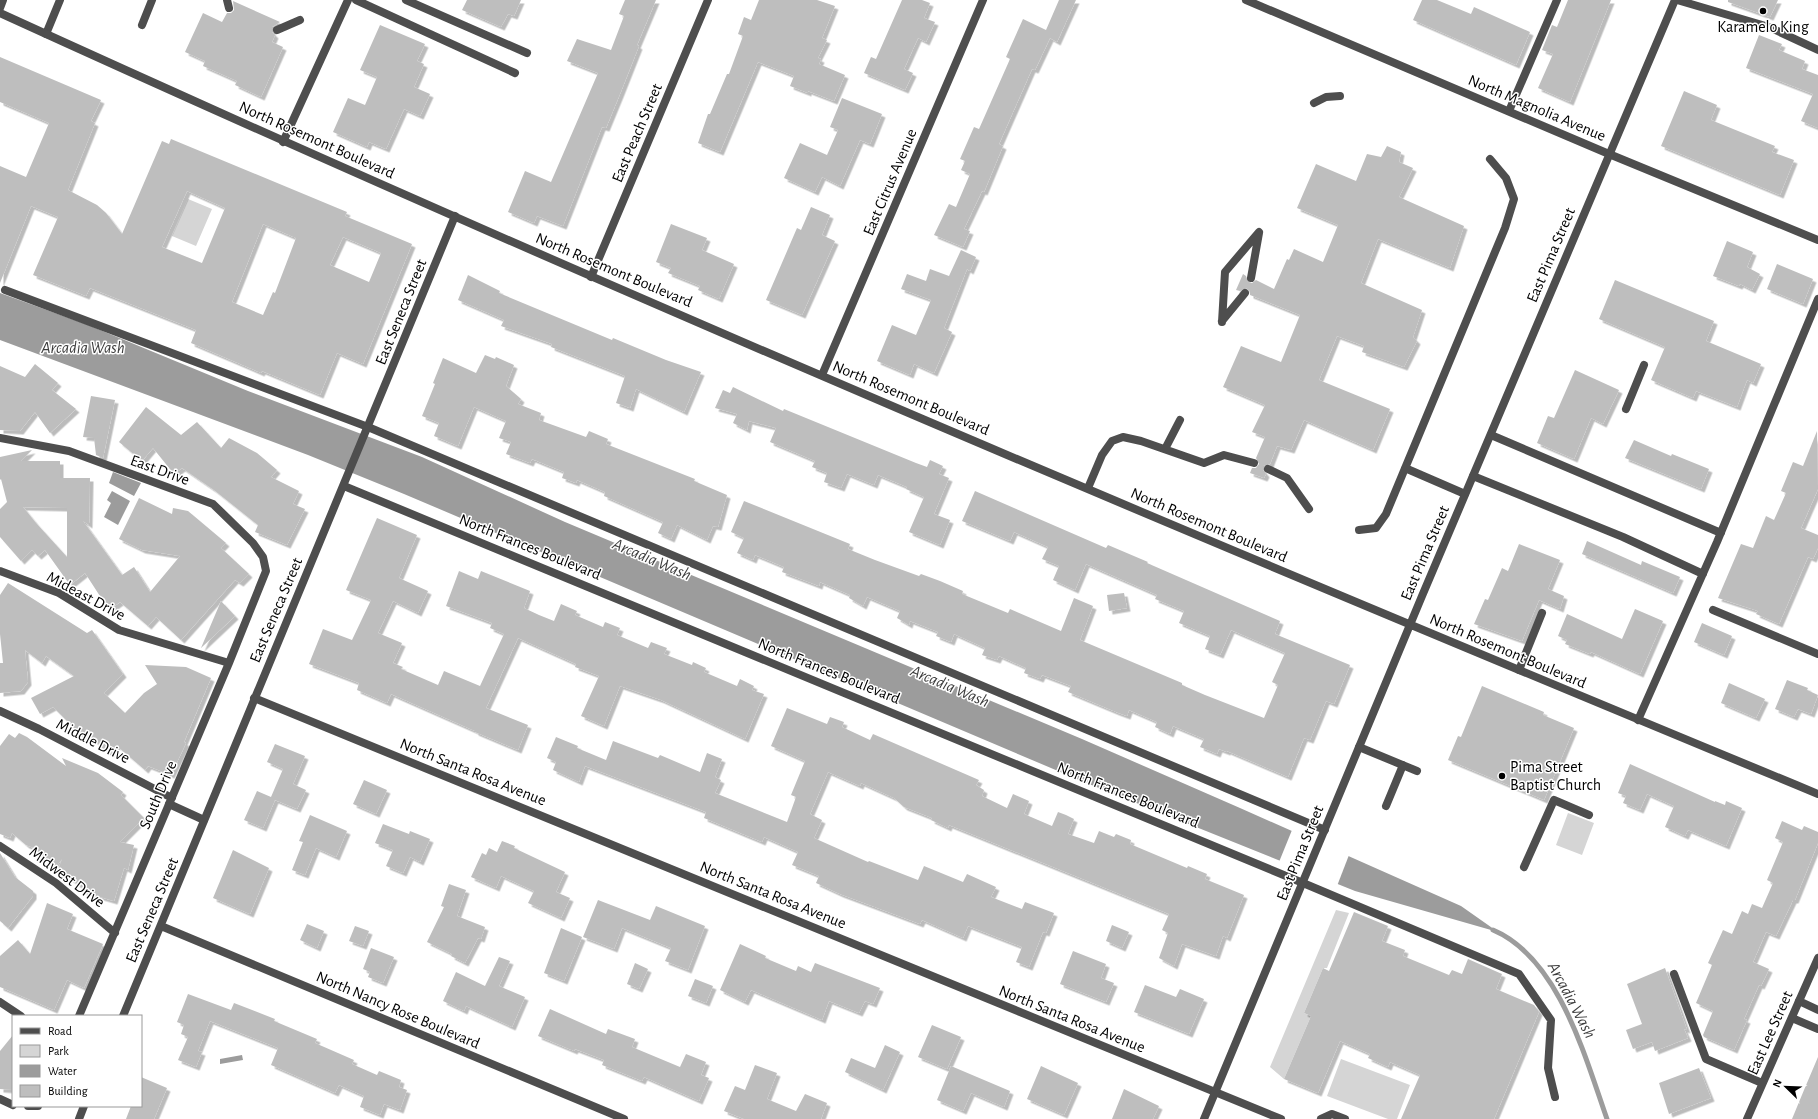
<svg xmlns="http://www.w3.org/2000/svg" width="1818" height="1119" font-family="'Alegreya Sans',sans-serif">
  <style>
    .green { fill: #d5d5d5 }
    .water { fill: #9c9c9c }
    .pier { fill: #fff }
    .lines { fill: none; stroke-linecap: round; stroke-linejoin: round }
    .stream { stroke: #9c9c9c; stroke-width: 5 }
    .building { fill: #bebebe; fill-rule: evenodd; filter: url(#shadow) }
    .service { stroke: #4e4e4e; stroke-width: 8 }
    .minor { stroke: #4e4e4e; stroke-width: 8 }
    .tertiary { stroke: #4e4e4e; stroke-width: 8 }
    .poi-dot { fill: #000; stroke: #fff; stroke-width: 1.5 }
    .labels { text-anchor: middle; dominant-baseline: central; stroke-width: 3; stroke-linejoin: round; paint-order: stroke }
    .poi-label { font-size: 16px; fill: #000; stroke: #fff }
    .street-label { font-size: 16px; fill: #000; stroke: #fff }
    .water-label { font-size: 17px; font-style: italic; fill: #3d3d3d; stroke: #fff }
  </style>
  <defs>
    <filter id="shadow"><feDropShadow dx="3.5" dy="3.5" stdDeviation="0" flood-color="#0004"/></filter>
  </defs>
  <rect width="100%" height="100%" fill="#fff"/>
  <!-- green -->
  <path class="green" d="M188,199L212,209L196,246L172,236Z
    M1568,813L1594,823L1582,855L1556,845Z
    M1336,910L1349,913L1327,968H1323L1304,1013L1311,1016L1284,1079L1270,1067Z
    M1341,1059L1410,1085L1397,1119H1388L1327,1096Z"/>
  <!-- water -->
  <path class="water" d="M0,293L88,325L248,391L422,457L565,522L1082,739L1240,808L1461,906L1498,932L1355,891L1084,782L404,494L308,455L0,340Z
    M113,472L141,483L134,496L109,483Z
    M112,491L130,501L118,525L104,517L111,503L107,500Z
    M242,1055L243,1060L220,1064V1059Z"/>
  <!-- pier -->
  <path class="pier" d="M1292,830L1349,855L1337,886L1279,862Z"/>
  <g class="lines">
    <!-- stream -->
    <path class="stream" d="M1493,930C1559,958 1585,1057 1607,1119"/>
  </g>
  <!-- building -->
  <path class="building" d="M467,0H521L514,16L508,14L501,27L462,10Z
    M625,0H656L637,45L639,46L620,94L606,128L602,127L563,226L537,216L534,223L508,212L525,171L551,182L598,73L567,61L577,39L611,50L624,16L619,14Z
    M759,0H817L835,6L822,38L827,40L818,58L821,59L819,64L845,75L834,101L808,91V93L790,86L794,76L758,62L720,152L698,143L708,114H710L727,74H729L743,36L738,34L744,17L751,20Z
    M902,0H922L930,3L924,18L935,22L926,42L918,38L904,69L913,73L905,90L864,73L871,57L876,59Z
    M1059,0H1076L1057,42L1050,38L1035,70L1032,69L999,144L1003,146L984,192L982,191L964,229L970,231L963,247L934,235L949,204L956,207L970,174L961,170L965,161L960,159L974,127L979,129L1010,59L1006,57L1023,19L1046,30Z
    M1422,0H1437L1471,14L1474,7L1530,32L1516,65L1413,20Z
    M1568,0H1611L1570,102L1538,88L1553,54L1542,50L1552,25L1557,27Z
    M1728,0H1778L1770,17L1728,2Z
    M233,1L280,22L272,27V32L275,35L272,42L283,47L261,97L235,85L237,81L203,66L205,61L185,52L203,13L222,22L227,13H231L234,10Z
    M380,25L425,44L417,61L424,64L414,87L430,94L420,116L404,109L386,149L369,142L367,147L333,132L348,98L365,105L377,77L360,70Z
    M1759,35L1782,44L1779,50L1805,61L1802,69L1818,75V128L1801,121L1813,94L1746,68Z
    M0,57L101,100L91,121L95,123L68,190L97,205L106,213L122,234L162,141L169,144L171,139L347,212L345,216L412,244L363,364L337,353L320,395L262,371L261,373L191,343L196,330L90,288L86,296L33,275L58,217L31,206L0,283V166L26,177L49,123L0,102ZM187,191L225,208L202,263L162,247ZM263,224L296,238L275,293L273,292L263,315L232,302ZM343,237L381,253L369,282L330,265Z
    M1684,91L1717,105L1711,120L1775,146L1772,152L1794,160L1780,195L1661,146Z
    M842,98L882,114L870,144L860,140L840,186L822,177L815,192L784,178L800,143L827,155L838,130L830,127Z
    M1387,146L1401,152L1399,162L1413,168L1399,197L1464,226L1450,268L1378,239L1361,283L1422,310L1413,337L1417,341L1404,367L1362,352L1364,346L1337,336L1319,380L1390,409L1373,450L1304,420L1291,450L1277,446L1270,464L1263,466V470L1266,474L1264,478L1250,473L1252,468H1256L1259,464L1256,458L1265,437L1252,432L1265,405L1223,387L1241,346L1281,362L1300,315L1250,295V291L1246,288L1240,291L1236,290L1243,274L1246,276L1248,282L1252,283L1256,280L1274,289L1287,259L1289,260L1294,249L1323,262L1338,225L1297,208L1316,164L1356,181L1367,154L1381,157Z
    M811,207L830,215L822,235L835,241L802,315L766,300L797,228L801,230Z
    M671,224L707,238L702,250L734,264L719,299L698,290L700,286L668,273L671,268L656,262Z
    M1727,241L1753,252L1747,267L1760,274L1752,290L1740,284L1739,286L1713,276Z
    M961,250L976,257L970,271L967,269L944,328L952,332L934,373L914,364L910,375L877,361L892,325L916,335L931,300L901,289L907,274L926,281L930,269L949,276Z
    M1777,264L1813,279L1803,304L1767,289Z
    M468,275L500,291L499,293L612,340L613,338L666,360L701,372L684,412L636,389L630,408L616,403L625,376L551,347L552,344L501,326L504,320L458,300Z
    M1615,280L1714,321L1706,341L1761,364L1753,383L1747,380L1737,407L1696,391L1693,398L1651,380L1665,347L1599,319Z
    M485,355L495,359L496,357L514,365L506,386L521,399L518,404L541,413L539,420L586,437L589,431L608,439L606,444L695,479L694,481L727,495L718,527L713,526L707,540L677,525L671,539L658,533L663,522L604,496L605,492L577,480L576,483L562,478L564,472L532,459L530,463L506,454L511,442L499,438L506,421L474,407L458,446L434,436L439,423L422,416L435,384L433,383L443,358L476,373Z
    M35,364L58,383L52,390L76,409L50,433L35,412L20,431L0,430V366L25,377Z
    M1575,370L1619,390L1603,424L1591,418L1574,459L1537,443L1548,416L1554,418Z
    M733,387L783,411L784,409L916,463L927,467L930,460L943,466L939,474L949,478L934,514L950,520L940,545L909,532L924,497L906,489L907,487L878,475L874,485L847,474L841,488L824,482L827,473L812,467L815,461L770,442L776,428L749,421L747,430L733,423L737,414L715,408L723,390L730,393Z
    M91,396L115,400L103,458L96,455L94,438L83,437Z
    M146,407L181,435L197,422L221,448L229,438L257,453L277,470L271,477L299,491L293,504L305,509L287,545L255,532L258,525L214,490L182,468L174,474L153,448L142,461L119,442Z
    M1817,431L1818,489L1801,528L1818,535V548L1813,559L1808,557L1779,624L1756,614L1758,611L1718,598L1741,544L1753,548L1766,516L1774,520L1786,493L1781,491L1793,462L1803,466Z
    M1634,440L1671,456L1672,454L1709,469L1701,489L1625,458Z
    M32,450L21,461H60V478H90L89,525L83,521L122,575L134,567L150,592L180,556L142,550L119,539L139,498L172,514L173,508L188,511L226,543L221,548L249,574L240,583L235,580L181,640L156,617L148,626L120,602L109,610L85,573L70,585L45,550L38,556L32,550L21,561L0,537V509L7,502L1,479L0,480V457ZM23,507L67,508V557L36,523Z
    M975,491L1106,548L1108,545L1148,562L1147,563L1280,621L1275,634L1350,665L1334,704L1326,701L1310,740L1304,738L1288,777L1227,751V752L1219,749L1217,754L1200,747L1204,739L1173,726L1170,734L1155,727L1157,722L1129,710L1127,716L1116,712L1068,692L1071,686L1042,675L1040,679L1024,673L1026,668L999,656L997,660L982,655L985,648L954,634L951,642L936,636L938,632L910,621L909,625L897,618L900,611L867,597L863,606L849,598L850,595L820,582L819,586L782,572L784,567L755,555L753,560L737,553L744,538L731,532L744,501L850,544L848,549L875,560L919,576L921,574L940,581L963,591L962,594L1008,613L1010,609L1061,631L1074,598L1093,606L1080,640L1182,683V685L1205,695L1264,718L1278,685L1272,682L1285,653L1231,630L1220,655L1205,649L1210,636L1179,623L1184,611L1155,599L1157,595L1086,564L1075,590L1053,580L1059,566L1042,559L1048,547L1014,532L1010,541L962,521Z
    M377,518L417,535L399,578L428,591L418,613L393,601L378,633L402,643L393,663L403,667L401,669L438,685L444,671L480,686L504,634L490,628L492,623L446,606L459,571L478,579L481,571L530,591L524,608L539,615L554,621L561,604L577,611L575,615L603,627L605,622L620,628L617,635L648,648L651,642L667,648L664,654L692,665L693,662L706,668L704,672L737,686L740,679L754,686L752,690L764,694L745,739L661,700L620,686L604,726L581,716L599,676L575,667L576,664L518,638L486,708L528,725L518,750L475,732V731L391,694L387,703L357,690L359,683L309,664L323,629L352,640L371,600L346,590Z
    M1587,541L1641,565L1642,561L1680,577L1673,593L1582,554Z
    M1519,544L1560,560L1548,589L1564,596L1560,609L1539,600L1522,641L1474,624L1485,599L1488,600L1502,568L1508,571Z
    M8,583L87,633L92,630L123,674L104,693L125,713L144,693L157,684L145,665L186,667L211,678L184,742L186,743L171,775L148,766L145,770L117,746L110,754L86,734L83,737L53,707L40,714L31,698L74,676L46,656L42,663L25,650L28,682L21,691L0,693V663H3L0,634V595Z
    M1124,593L1127,608L1109,611L1107,595Z
    M221,601L235,616L201,648Z
    M1635,609L1663,621L1640,674L1591,652L1590,654L1565,644L1567,640L1558,636L1567,614L1622,639Z
    M1702,623L1732,636L1724,655L1694,642Z
    M1787,680L1808,688L1807,690L1818,695L1811,714L1798,709L1794,717L1775,709Z
    M1729,683L1765,699L1756,718L1721,703Z
    M1482,686L1544,712L1543,715L1574,728L1544,800L1448,760L1458,736L1461,737Z
    M787,708L827,724L830,717L844,722L842,727L870,740L873,734L979,780L976,785L984,790L982,796L1007,808L1013,794L1029,801L1024,814L1052,826L1058,812L1066,815L1074,819L1068,834L1094,843L1099,831L1114,837L1116,834L1131,840L1130,844L1187,868L1188,866L1207,874L1205,879L1244,895L1227,938L1223,936L1216,956L1182,944L1174,966L1159,958L1168,933L1162,930L1169,914L949,825L948,828L931,820L932,818L904,807L894,798L861,783L860,786L828,772L810,814L822,820L814,838L868,862L869,861L918,880L924,866L963,882L967,874L996,887L991,897L1022,909L1025,902L1054,913L1046,933L1043,932L1029,967L1016,962L1022,947L968,926L963,938L922,920L920,924L840,894L816,883L819,876L792,865L798,852L764,837L762,842L704,818L706,812L585,766L579,782L553,770L556,762L547,758L556,737L578,746L577,748L606,760L613,741L658,758L660,755L700,772L707,753L722,759L715,777L721,780L715,793L787,822L796,797L791,795L805,761L771,746Z
    M19,733L27,737L66,766L62,758L98,773L123,792L121,795L144,818L120,842L134,845L128,870L124,868L114,901L83,892L84,889L58,870L62,859L55,868L32,849L34,848L26,845L12,833L10,838L0,834V746L9,734L15,738Z
    M275,744L305,756L293,784L306,790L297,809L275,800L263,828L244,820L257,791L271,797L283,769L267,762Z
    M1630,764L1715,802V801L1725,805L1726,801L1742,808L1726,846L1688,830L1685,836L1665,827L1674,806L1647,794L1640,810L1623,803L1626,796L1618,793Z
    M364,780L387,790L376,814L353,804Z
    M310,815L347,831L336,857L316,848L305,875L292,870L303,842L299,841Z
    M1782,821L1802,830L1804,826L1818,832V843L1795,900H1793L1776,936L1766,932L1753,962L1769,969L1761,986L1759,985L1744,1019L1747,1020L1734,1050L1704,1037L1703,1035L1713,1011L1696,1003L1712,965L1708,963L1723,930L1732,934L1742,911L1748,914L1752,904L1762,908L1773,883L1767,880L1783,842L1775,838Z
    M383,824L409,834L410,831L430,839L420,862L410,857L403,873L386,866L393,850L375,843Z
    M502,841L515,846L514,848L565,872L556,892L570,898L561,918L528,903L534,891L501,876L496,888L471,877L482,853L486,855L489,848L497,852Z
    M233,850L269,868L250,914L213,898Z
    M0,853L15,877L33,891V896L8,928L0,921Z
    M449,884L466,890L457,916L485,927L481,939L478,938L465,963L451,956L452,954L427,942L444,907L441,906Z
    M598,900L650,920L656,906L705,926L688,970L665,961L671,948L622,928L614,949L583,937Z
    M47,903L73,914L67,929L103,944L84,988L67,980L54,1010L0,987V956L18,940L30,954Z
    M1354,912L1388,926L1382,941L1405,950L1403,956L1449,975L1452,970L1462,974L1468,959L1502,974L1496,989L1534,1005L1539,1012L1494,1119H1401L1420,1075L1390,1062L1388,1067L1368,1058L1370,1054L1340,1041L1318,1093L1284,1079L1311,1016L1304,1013L1323,968L1329,971Z
    M307,924L324,931L317,948L300,940Z
    M1112,925L1129,932L1122,948L1106,941Z
    M355,926L369,931L363,946L349,941Z
    M561,928L582,937L564,981L544,973Z
    M740,944L766,956L765,958L796,971L798,966L811,972L815,963L880,988L873,1004L865,1001L859,1013L829,1001L822,1020L751,990L745,1002L720,990Z
    M371,948L394,957L383,983L368,977L370,972L363,969Z
    M1073,951L1106,964L1101,978L1114,983L1106,1002L1060,984Z
    M499,957L510,961L499,986L525,997L512,1027L466,1006L464,1011L443,1001L456,972L485,986Z
    M635,963L648,969L639,989L627,984Z
    M1665,968L1687,1030L1684,1029L1688,1038L1655,1051L1652,1042L1633,1049L1626,1030L1642,1024L1627,984Z
    M695,979L713,986L706,1003L688,996Z
    M1145,985L1176,997L1180,989L1204,999L1189,1034L1134,1012Z
    M188,994L231,1010L234,1003L275,1019L274,1021L317,1039L315,1043L354,1060L352,1064L377,1075L379,1071L401,1080L399,1087L407,1090L400,1110L384,1104L380,1115L360,1107L364,1096L339,1085L335,1093L271,1065L278,1048L210,1021L198,1051L202,1052L196,1067L178,1060L188,1037L181,1034L184,1025L177,1022Z
    M550,1009L606,1034L608,1029L635,1039L632,1047L680,1067L686,1054L706,1062L701,1075L709,1078L699,1101L644,1077L642,1081L602,1065L604,1060L575,1049L574,1051L538,1036Z
    M932,1025L961,1037L947,1069L918,1057Z
    M13,1035V1090L0,1089V1051Z
    M885,1045L900,1052L883,1090L845,1072L851,1058L875,1068Z
    M1818,1057V1119H1792L1804,1090Z
    M755,1065L777,1073L767,1099L796,1111L805,1094L827,1103L821,1119H744L724,1111L735,1086L745,1090Z
    M951,1066L1010,1091L1004,1107L971,1093L963,1111L937,1100Z
    M1041,1066L1078,1083L1064,1115L1027,1099Z
    M1699,1068L1711,1098L1669,1114L1659,1083Z
    M141,1077L167,1088L154,1119H126L131,1106H141Z
    M1124,1089L1159,1106L1153,1119H1112Z"/>
  <g class="lines">
    <!-- service -->
    <path class="service" d="M227,0L229,8
      M356,0L515,73
      M406,0L527,53
      M1677,0L1769,27L1818,50
      M0,8L3,0
      M142,25L152,0
      M277,30L300,20
      M46,34L60,0
      M1314,103L1326,97L1340,96
      M1509,111L1557,0
      M1251,278L1259,233
      M5,290L368,427
      M1222,321L1245,293
      M1222,322L1225,272L1259,232
      M1626,409L1644,365
      M1491,435L1721,533
      M1165,449L1180,420
      M1405,468L1465,494
      M1268,469L1287,478L1309,509
      M1473,476L1623,537L1703,574
      M1088,488L1102,455L1112,441L1123,437L1141,441L1204,463L1224,455L1254,463
      M1359,530L1376,528L1386,514L1505,228L1514,199L1506,178L1490,159
      M1713,610L1818,654
      M1519,670L1542,613
      M1638,720L1717,542L1818,299
      M1359,747L1417,771
      M169,804L204,820
      M1386,806L1403,765
      M1524,867L1554,800L1589,815
      M1303,883L1519,974L1551,1020L1548,1068L1555,1097
      M1674,974L1706,1059L1762,1083
      M1799,1001L1818,1010
      M1792,1018L1818,1029
      M1321,1119L1332,1114L1345,1119"/>
    <!-- minor -->
    <path class="minor" d="M1246,0L1609,154L1818,240
      M283,142L348,0
      M591,277L708,0
      M822,375L983,0
      M368,427L1325,830
      M0,438L69,451L213,504L253,543L263,557L266,571L229,663L79,1016
      M344,486L1303,883
      M0,571L59,593L119,630L229,663
      M254,698L1281,1119
      M0,711L39,729L172,798
      M0,846L56,883L115,933
      M161,926L624,1119
      M0,1002L21,1016
      M123,1016L455,216
      M0,1099L13,1105
      M28,1106H38
      M79,1119L84,1106
      M1747,1119L1818,958"/>
    <!-- tertiary -->
    <path class="tertiary" d="M0,13C600,287 1209,542 1818,794
      M1204,1119L1422,596L1675,0"/>
  </g>
  <!-- markers -->
  <g class="poi-dot">
    <circle cx="1763" cy="11" r="4"/>
    <circle cx="1502" cy="776" r="4"/>
  </g>
  <g class="labels">
    <!-- poi labels -->
    <g class="poi-label">
      <text x="1763" y="27">Karamelo King</text>
      <text x="1510" y="767" text-anchor="start">Pima Street<tspan x="1510" dy="18">Baptist Church</tspan></text>
    </g>
    <!-- street labels -->
    <g class="street-label">
      <text transform="translate(1537 108) rotate(23)">North Magnolia Avenue</text>
      <text transform="translate(637 133) rotate(-67)">East Peach Street</text>
      <text transform="translate(317 140) rotate(24)">North Rosemont Boulevard</text>
      <text transform="translate(890 182) rotate(-67)">East Citrus Avenue</text>
      <text transform="translate(1551 255) rotate(-67)">East Pima Street</text>
      <text transform="translate(614 270) rotate(23)">North Rosemont Boulevard</text>
      <text transform="translate(401 312) rotate(-68)">East Seneca Street</text>
      <text transform="translate(911 398) rotate(23)">North Rosemont Boulevard</text>
      <text transform="translate(160 470) rotate(20)">East Drive</text>
      <text transform="translate(1209 525) rotate(23)">North Rosemont Boulevard</text>
      <text transform="translate(530 547) rotate(22)">North Frances Boulevard</text>
      <text transform="translate(1425 553) rotate(-67)">East Pima Street</text>
      <text transform="translate(86 596) rotate(28)">Mideast Drive</text>
      <text transform="translate(276 610) rotate(-67)">East Seneca Street</text>
      <text transform="translate(1508 651) rotate(23)">North Rosemont Boulevard</text>
      <text transform="translate(829 671) rotate(22)">North Frances Boulevard</text>
      <text transform="translate(93 741) rotate(27)">Middle Drive</text>
      <text transform="translate(473 772) rotate(22)">North Santa Rosa Avenue</text>
      <text transform="translate(158 795) rotate(-67)">South Drive</text>
      <text transform="translate(1128 795) rotate(22)">North Frances Boulevard</text>
      <text transform="translate(1300 853) rotate(-68)">East Pima Street</text>
      <text transform="translate(67 877) rotate(37)">Midwest Drive</text>
      <text transform="translate(773 895) rotate(22)">North Santa Rosa Avenue</text>
      <text transform="translate(152 910) rotate(-67)">East Seneca Street</text>
      <text transform="translate(398 1010) rotate(23)">North Nancy Rose Boulevard</text>
      <text transform="translate(1072 1019) rotate(22)">North Santa Rosa Avenue</text>
      <text transform="translate(1770 1033) rotate(-66)">East Lee Street</text>
    </g>
    <!-- water labels -->
    <g class="water-label">
      <text x="83" y="347">Arcadia Wash</text>
      <text transform="translate(652 559) rotate(23)">Arcadia Wash</text>
      <text transform="translate(950 686) rotate(23)">Arcadia Wash</text>
      <text transform="translate(1572 1000) rotate(62)">Arcadia Wash</text>
    </g>
  </g>
  <!-- legend -->
  <rect x="12" y="1015" width="130" height="92" fill="#ffffff" stroke="#999999"/>
  <rect x="20" y="1028" width="20" height="6" fill="#4e4e4e" stroke="#999999"/>
  <text x="48" y="1035" font-size="12" fill="#000000">Road</text>
  <rect x="20" y="1045" width="20" height="12" fill="#d5d5d5" stroke="#999999"/>
  <text x="48" y="1055" font-size="12" fill="#000000">Park</text>
  <rect x="20" y="1065" width="20" height="12" fill="#9c9c9c" stroke="#999999"/>
  <text x="48" y="1075" font-size="12" fill="#000000">Water</text>
  <rect x="20" y="1085" width="20" height="12" fill="#bebebe" stroke="#999999"/>
  <text x="48" y="1095" font-size="12" fill="#000000">Building</text>
  <!-- north arrow -->
  <g transform="translate(1786 1087) rotate(293)" stroke="#ffffff" stroke-width="3" paint-order="stroke">
  <path d="M0-3L7 15L0 10L-7 15Z" fill="#000000"/>
  <text y="-6" font-size="11" font-weight="bold" text-anchor="middle" fill="#000000">N</text>
  </g>
</svg>
